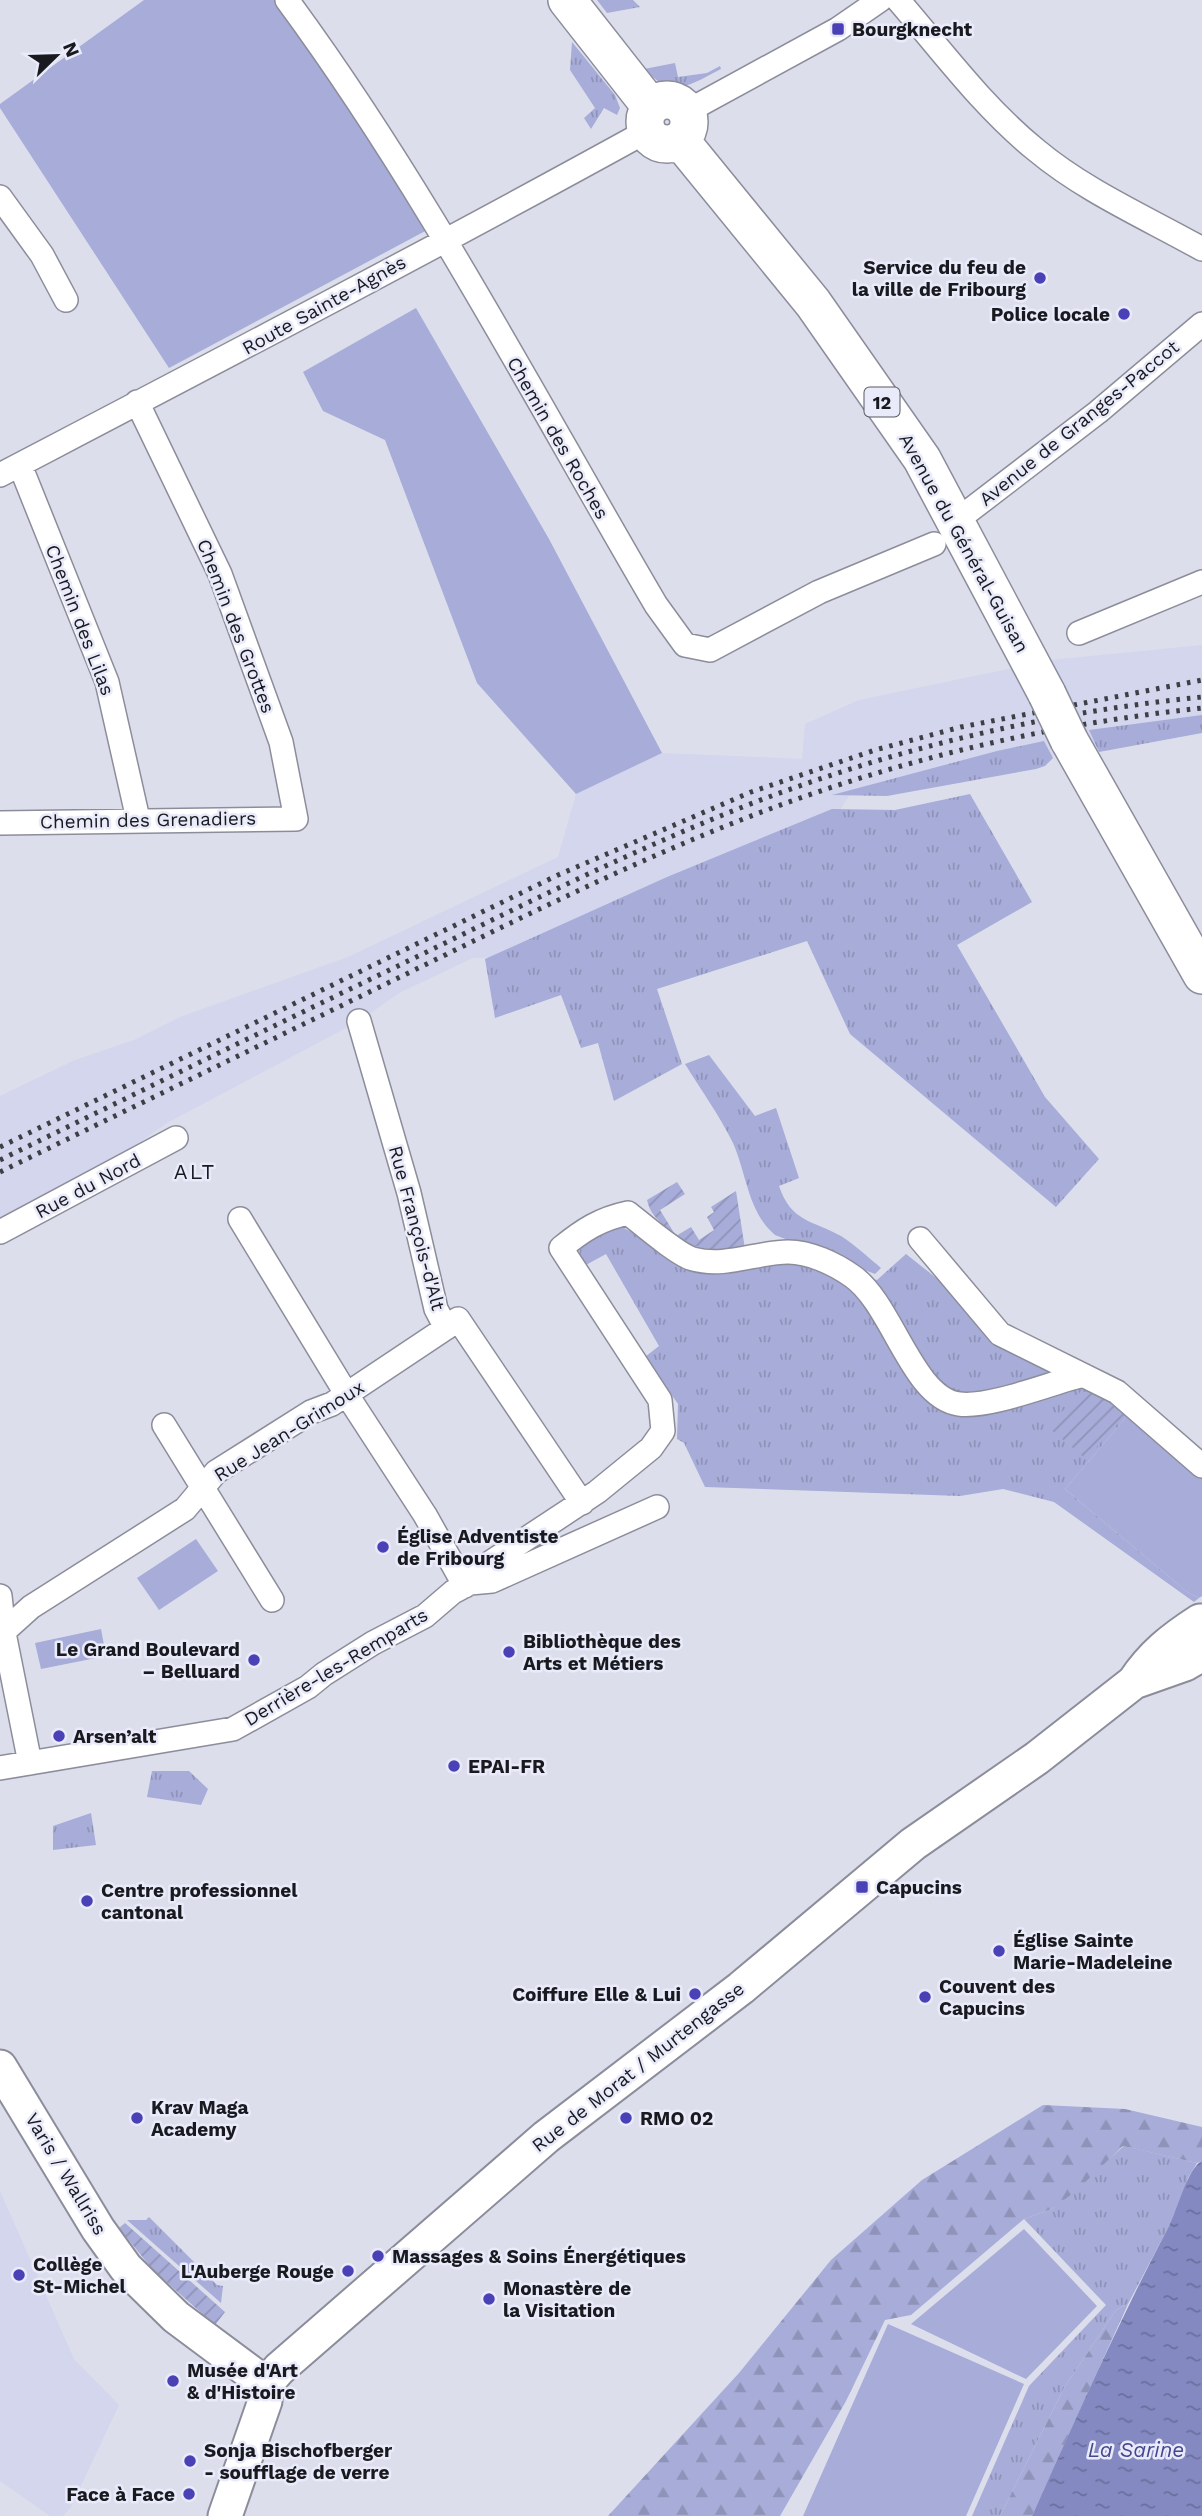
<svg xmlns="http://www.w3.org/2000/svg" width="1202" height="2516" font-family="'Work Sans',sans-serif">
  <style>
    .built { fill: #d3d6ec }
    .grass { fill: url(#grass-tufts) }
    .forest { fill: url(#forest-firs) }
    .park { fill: #a7acd8 }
    .garden { fill: url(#garden-furrows) }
    .water { fill: url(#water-ripples) }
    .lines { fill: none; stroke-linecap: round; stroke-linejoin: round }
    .street-casing { stroke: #8c8d9b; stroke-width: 26 }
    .secondary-casing { stroke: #8c8d9b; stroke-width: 37 }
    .primary-casing { stroke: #8c8d9b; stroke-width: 40 }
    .street { stroke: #fff; stroke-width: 23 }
    .secondary { stroke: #fff; stroke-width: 33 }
    .primary { stroke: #fff; stroke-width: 37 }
    .rail { stroke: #3e3f46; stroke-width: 5; stroke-dasharray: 3.5 7; stroke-linecap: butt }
    .primary-bridge-casing { stroke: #8c8d9b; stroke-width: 40; stroke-linecap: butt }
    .primary-bridge { stroke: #fff; stroke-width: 37 }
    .poi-dot { fill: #4a41b7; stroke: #e9ebfa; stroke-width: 2.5 }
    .labels { text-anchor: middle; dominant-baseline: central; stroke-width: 5; stroke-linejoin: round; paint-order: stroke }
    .shield { fill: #e9ebfa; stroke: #575961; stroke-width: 2 }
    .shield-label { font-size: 18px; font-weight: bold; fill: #191a1f }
    .poi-label { font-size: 19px; font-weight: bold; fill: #191a1f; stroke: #e9ebfa; text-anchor: start }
    .street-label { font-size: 19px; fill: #191a1f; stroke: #e9ebfa }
    .neighbourhood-label { font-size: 21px; letter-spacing: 2px; fill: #191a1f; stroke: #e9ebfa }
    .water-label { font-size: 21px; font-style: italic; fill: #46478e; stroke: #e9ebfa }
  </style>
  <defs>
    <pattern id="grass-tufts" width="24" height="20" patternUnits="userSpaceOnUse" patternTransform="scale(1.75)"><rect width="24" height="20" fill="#a7acd8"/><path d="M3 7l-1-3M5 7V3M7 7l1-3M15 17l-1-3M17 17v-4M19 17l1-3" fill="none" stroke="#8f93b9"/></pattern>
    <pattern id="forest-firs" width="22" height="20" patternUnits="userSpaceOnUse" patternTransform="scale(1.75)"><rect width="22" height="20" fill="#a7acd8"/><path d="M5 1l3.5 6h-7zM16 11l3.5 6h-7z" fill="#8f93b9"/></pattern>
    <pattern id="garden-furrows" width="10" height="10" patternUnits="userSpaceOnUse" patternTransform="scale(1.75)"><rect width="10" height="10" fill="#a7acd8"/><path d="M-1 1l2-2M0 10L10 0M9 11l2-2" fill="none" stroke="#8f93b9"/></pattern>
    <pattern id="water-ripples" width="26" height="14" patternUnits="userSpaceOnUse" patternTransform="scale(1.75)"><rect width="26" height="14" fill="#8489c2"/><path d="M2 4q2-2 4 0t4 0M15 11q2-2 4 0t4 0" fill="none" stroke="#6b6f9d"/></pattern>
  </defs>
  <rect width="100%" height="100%" fill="#dcdeec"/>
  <!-- built -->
  <path class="built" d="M1202,645V724L1015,764L850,794L829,827L558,956L473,958L399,993L359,1021L167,1123L37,1214L0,1227V1096L75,1060L134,1040L180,1017L348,957L558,857L576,794L662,753L802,759L805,724L859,700L1051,660Z
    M0,2191L74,2359L119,2405L71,2507L63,2516H50L0,2481Z"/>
  <!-- grass -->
  <path class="grass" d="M597,0H633L640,7L607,13Z
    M572,42L615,95L620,108L617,115L604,108L591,129L584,118L595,108L570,70Z
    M675,63L678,77L707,73L720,66L721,69C688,86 673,99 644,69Z
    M1202,715V733L1099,752L1089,730Z
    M1044,741L1053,758L1045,766L1036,769L887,796L832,795L997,751Z
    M970,794L1032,902L957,945L1045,1097L1099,1159L1056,1207L850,1034L807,941L657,989L682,1064L614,1101L598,1043L581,1048L561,995L495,1018L485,959L667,877L832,809L895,810Z
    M709,1055L755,1116L776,1108L799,1178L779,1186C791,1222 812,1220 841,1236C855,1245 868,1257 881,1268L875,1274L775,1235C748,1212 747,1175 733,1143C720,1116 701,1090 685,1064Z
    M604,1228H624L685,1262L791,1259L816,1265L854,1285L932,1399L1072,1385L1105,1392L1129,1414L1065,1489L1187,1592L1199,1598L1194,1602L1054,1502L1003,1489L960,1496L705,1487L684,1443L677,1439L678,1404L645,1357L659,1346L606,1254L584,1266L579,1256L580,1245Z
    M906,1254L1056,1373C1039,1377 981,1397 968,1396C925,1393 886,1310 865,1277L877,1280Z
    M152,1771H189L208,1789L201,1805L147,1797Z
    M91,1813L96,1845L53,1850V1826Z
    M1124,2146L1197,2163L1188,2178L1180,2205L1128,2304L1116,2310L1064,2388L1000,2516H972L1029,2386L1106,2305L1024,2219L1052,2209Z
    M149,2217L217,2285L223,2286L221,2303L127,2220H146Z"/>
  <!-- forest -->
  <path class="forest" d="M1043,2105L1125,2109L1202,2127V2161L1197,2163L1123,2146L1077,2190L1052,2209L1024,2219L911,2315L885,2320L846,2401L780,2516H608L739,2373L831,2260L922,2180Z
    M1128,2304L1032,2516H1000L1064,2388L1116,2310Z"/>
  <!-- park -->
  <path class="park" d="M144,0H276L429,229L169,368L0,108V104Z
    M416,308L549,539L662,753L576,794L477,683L385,440L323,411L303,372Z
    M1129,1414L1202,1477V1596L1199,1598L1187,1592L1065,1489Z
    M196,1539L218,1571L159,1610L137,1578Z
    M101,1629L106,1656L41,1669L35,1643Z
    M1024,2229L1097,2306L1026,2379L911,2324Z
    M888,2324L1024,2384L966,2516H803Z"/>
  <!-- garden -->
  <path class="garden" d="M677,1182L685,1194L660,1210L676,1236L691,1227L699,1240L714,1230L707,1217L714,1212L711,1207L736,1191L745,1249C713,1251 689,1251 665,1227C656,1218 650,1213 647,1200Z
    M1081,1391L1102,1396L1125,1415L1086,1459L1048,1427Z
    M125,2223L225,2312L215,2325L153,2270L119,2228Z"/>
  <!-- water -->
  <path class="water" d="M1202,2161V2516H1032C1076,2418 1119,2321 1169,2226C1177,2211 1188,2167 1202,2161Z"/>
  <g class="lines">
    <defs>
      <path id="street" d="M287,0C425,187 538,404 656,605L685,645L710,650L819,592L934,544
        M898,0C942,51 983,107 1036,150C1085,191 1147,218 1202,249
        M686,112L838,29L880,0
        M0,197L42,255L66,300
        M20,465L107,682L138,819
        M0,475C216,362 433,249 647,131
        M956,521L1098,412L1202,324
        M1079,633L1202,582
        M0,823L296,819L281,742L220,574L137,402
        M359,1021L409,1193L436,1309L446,1328L458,1319L582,1503
        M240,1219L347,1395L425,1515L465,1586
        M0,1232L176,1138
        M920,1239L1000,1334L1117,1392L1202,1466
        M164,1425L272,1600
        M470,1583L492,1581L657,1507
        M0,1596L4,1633L30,1763
        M0,1635L31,1607L185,1509L216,1472L311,1412L332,1404L446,1328
        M0,1768L233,1729L308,1687L324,1674L373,1643L425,1616L453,1592L470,1583L485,1566L597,1492L651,1448L663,1431L660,1400L561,1248C583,1230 600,1219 628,1213C642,1224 678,1255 693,1259C725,1268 757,1252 788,1252C810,1252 835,1264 852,1276C892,1303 912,1398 959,1404C990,1408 1051,1383 1083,1375"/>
      <path id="secondary" d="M1134,1682C1152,1655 1172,1639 1200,1621
        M0,2067L98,2229L126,2268L176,2317L266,2384
        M225,2516L265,2401L266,2384L279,2369L546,2137L741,1988L913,1844L1037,1758L1134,1682L1185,1664L1202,1654"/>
      <path id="primary" d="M567,0L651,107
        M645 122a22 22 0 1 1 44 0a22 22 0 1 1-44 0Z
        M680,140L813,303L922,459L1047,694
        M1069,740L1202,975"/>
    </defs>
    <!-- street casing -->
    <use href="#street" class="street-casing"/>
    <!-- secondary casing -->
    <use href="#secondary" class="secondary-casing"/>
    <!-- primary casing -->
    <use href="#primary" class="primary-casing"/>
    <!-- street -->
    <use href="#street" class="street"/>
    <!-- secondary -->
    <use href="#secondary" class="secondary"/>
    <!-- primary -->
    <use href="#primary" class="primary"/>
    <!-- rail -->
    <path class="rail" d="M0,1147L558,875L751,792L875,750L961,727L1202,680
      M0,1160C135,1094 269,1028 404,963C519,907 634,849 753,803C896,748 1050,712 1202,697
      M0,1172C133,1107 265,1043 398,978C517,920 635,860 759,813C901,759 1051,724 1202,708"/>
    <defs>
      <path id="primary-bridge" d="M1047,694L1069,740"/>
    </defs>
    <!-- primary-bridge casing -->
    <use href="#primary-bridge" class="primary-bridge-casing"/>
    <!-- primary-bridge -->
    <use href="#primary-bridge" class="primary-bridge"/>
  </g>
  <!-- markers -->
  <g class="poi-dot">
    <rect x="831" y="22" width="14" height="14" rx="3.5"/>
    <circle cx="1040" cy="278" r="7"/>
    <circle cx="1124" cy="314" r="7"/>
    <circle cx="383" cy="1547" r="7"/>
    <circle cx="509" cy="1652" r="7"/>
    <circle cx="254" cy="1660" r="7"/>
    <circle cx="59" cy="1736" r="7"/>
    <circle cx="454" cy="1766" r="7"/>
    <rect x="855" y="1880" width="14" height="14" rx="3.5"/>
    <circle cx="87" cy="1901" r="7"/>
    <circle cx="999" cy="1951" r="7"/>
    <circle cx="695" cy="1994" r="7"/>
    <circle cx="925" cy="1997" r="7"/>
    <circle cx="137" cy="2118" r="7"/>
    <circle cx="626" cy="2118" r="7"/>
    <circle cx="378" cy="2256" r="7"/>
    <circle cx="348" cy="2271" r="7"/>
    <circle cx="19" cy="2275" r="7"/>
    <circle cx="489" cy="2299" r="7"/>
    <circle cx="173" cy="2381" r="7"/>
    <circle cx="190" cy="2461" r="7"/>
    <circle cx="189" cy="2494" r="7"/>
  </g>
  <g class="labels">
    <!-- shield labels -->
    <rect class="shield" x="864.5" y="387.5" width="35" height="29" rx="5"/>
    <g class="shield-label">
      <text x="882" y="402">12</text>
    </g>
    <!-- poi labels -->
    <g class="poi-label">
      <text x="852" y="29">Bourgknecht</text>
      <text x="1026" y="267" text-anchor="end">Service du feu de<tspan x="1026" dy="22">la ville de Fribourg</tspan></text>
      <text x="1110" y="314" text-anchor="end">Police locale</text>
      <text x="397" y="1536">Église Adventiste<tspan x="397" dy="22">de Fribourg</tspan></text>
      <text x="523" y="1641">Bibliothèque des<tspan x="523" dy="22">Arts et Métiers</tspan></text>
      <text x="240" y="1649" text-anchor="end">Le Grand Boulevard<tspan x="240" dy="22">– Belluard</tspan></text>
      <text x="73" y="1736">Arsen’alt</text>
      <text x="468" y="1766">EPAI-FR</text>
      <text x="876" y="1887">Capucins</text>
      <text x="101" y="1890">Centre professionnel<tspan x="101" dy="22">cantonal</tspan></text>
      <text x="1013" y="1940">Église Sainte<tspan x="1013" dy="22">Marie-Madeleine</tspan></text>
      <text x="939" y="1986">Couvent des<tspan x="939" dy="22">Capucins</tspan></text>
      <text x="681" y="1994" text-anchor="end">Coiffure Elle &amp; Lui</text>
      <text x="151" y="2107">Krav Maga<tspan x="151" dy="22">Academy</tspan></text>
      <text x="640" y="2118">RMO 02</text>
      <text x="392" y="2256">Massages &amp; Soins Énergétiques</text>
      <text x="33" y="2264">Collège<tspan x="33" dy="22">St-Michel</tspan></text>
      <text x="334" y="2271" text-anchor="end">L'Auberge Rouge</text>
      <text x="503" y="2288">Monastère de<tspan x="503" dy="22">la Visitation</tspan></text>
      <text x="187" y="2370">Musée d'Art<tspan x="187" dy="22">&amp; d'Histoire</tspan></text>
      <text x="204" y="2450">Sonja Bischofberger<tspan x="204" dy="22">- soufflage de verre</tspan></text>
      <text x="175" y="2494" text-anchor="end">Face à Face</text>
    </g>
    <!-- street labels -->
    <g class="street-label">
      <text transform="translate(324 305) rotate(-29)">Route Sainte-Agnès</text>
      <text transform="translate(1079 423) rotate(-39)">Avenue de Granges-Paccot</text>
      <text transform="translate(558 438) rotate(60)">Chemin des Roches</text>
      <text transform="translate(964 543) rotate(61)">Avenue du Général-Guisan</text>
      <text transform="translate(80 620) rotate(69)">Chemin des Lilas</text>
      <text transform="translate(236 626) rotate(69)">Chemin des Grottes</text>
      <text transform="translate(148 820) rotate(-1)">Chemin des Grenadiers</text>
      <text transform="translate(88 1186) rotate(-28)">Rue du Nord</text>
      <text transform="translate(417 1228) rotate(75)">Rue François-d'Alt</text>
      <text transform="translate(289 1431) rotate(-32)">Rue Jean-Grimoux</text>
      <text transform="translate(336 1667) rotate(-31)">Derrière-les-Remparts</text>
      <text transform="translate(638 2067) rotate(-38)">Rue de Morat / Murtengasse</text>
      <text transform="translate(66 2174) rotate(59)">Varis / Wallriss</text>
    </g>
    <!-- neighbourhood labels -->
    <g class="neighbourhood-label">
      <text x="195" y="1171">ALT</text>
    </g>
    <!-- water labels -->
    <g class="water-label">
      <text x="1136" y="2449">La Sarine</text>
    </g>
  </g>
  <!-- north arrow -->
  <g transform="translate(56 56) rotate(67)" stroke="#e9ebfa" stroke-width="5" paint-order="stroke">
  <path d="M0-5L12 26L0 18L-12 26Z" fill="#191a1f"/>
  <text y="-10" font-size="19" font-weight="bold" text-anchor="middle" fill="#191a1f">N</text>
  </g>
</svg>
